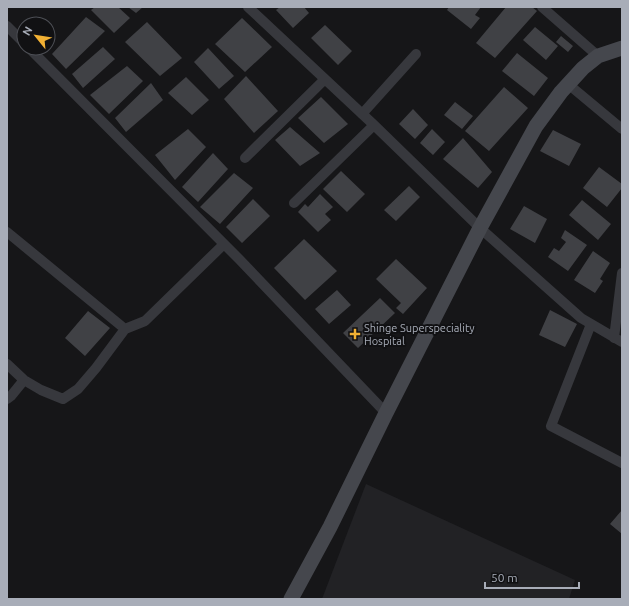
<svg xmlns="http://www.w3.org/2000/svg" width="629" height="606" font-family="Ubuntu,sans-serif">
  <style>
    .built { fill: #222225 }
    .building { fill: #404145 }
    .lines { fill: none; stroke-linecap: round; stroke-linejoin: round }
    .street { stroke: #37383d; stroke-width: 10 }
    .secondary { stroke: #45474d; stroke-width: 15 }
    .poi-dot { fill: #f2b134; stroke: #111113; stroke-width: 1.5 }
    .labels { text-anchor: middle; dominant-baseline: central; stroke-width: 4; stroke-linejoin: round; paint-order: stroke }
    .poi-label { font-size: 11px; fill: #a8adb8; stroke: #111113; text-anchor: start }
  </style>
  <rect width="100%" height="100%" fill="#161618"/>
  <!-- built -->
  <path class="built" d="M366,484L575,580L569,599H322Z"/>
  <!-- building -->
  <path class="building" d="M95,7H118L130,18L114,33L91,10Z
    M128,7H143L136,13Z
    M280,7H304L309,13L293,28L276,10Z
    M449,7H481L475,15L480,18L471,29L447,10Z
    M506,7H532L537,11L495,58L476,43Z
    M86,17L105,31L66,69L52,54Z
    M242,18L272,47L245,72L215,44Z
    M147,22L182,58L160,76L125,42Z
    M325,25L352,51L338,65L311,38Z
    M535,27L558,46L546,60L523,40Z
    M561,36L573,46L568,52L556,42Z
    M103,47L115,59L83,88L72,74Z
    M208,48L234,76L219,89L194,62Z
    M517,53L548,78L534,96L502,71Z
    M127,66L143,81L109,114L90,95Z
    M246,76L278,111L254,133L224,99Z
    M186,77L209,100L192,115L168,93Z
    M151,83L163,100L126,132L115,118Z
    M504,87L528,108L489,151L465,131Z
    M321,97L348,124L324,143L298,118Z
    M455,102L473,116L462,129L444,115Z
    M413,109L428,125L415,139L399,124Z
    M290,127L320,153L300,166L275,140Z
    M188,129L206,147L175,180L155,155Z
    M432,129L445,142L433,155L420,143Z
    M553,130L581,144L569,166L540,151Z
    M463,138L492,172L478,188L443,159Z
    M213,153L228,169L198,202L182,187Z
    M599,167L622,184V188L607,207L583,188Z
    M341,171L365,194L347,212L323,189Z
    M234,173L253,188L220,224L200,207Z
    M409,186L420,197L396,221L384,210Z
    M320,194L333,207L325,214L331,220L318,232L298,212L305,204L308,207Z
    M253,199L270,216L242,243L226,227Z
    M582,200L611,224L598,240L569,215Z
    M524,206L547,219L535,243L510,229Z
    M565,230L587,245L568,271L548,257L554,248L559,251L566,242L561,238Z
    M304,239L337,271L305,300L274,268Z
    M593,251L610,263L600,279L603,281L595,293L574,280Z
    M396,259L427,288L403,314L396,308L401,303L376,279Z
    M337,290L351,305L329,324L315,309Z
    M380,298L395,313L358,348L343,333Z
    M550,310L577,324L565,347L539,335Z
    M88,311L110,328L85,356L65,338Z
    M622,510V534L610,524Z"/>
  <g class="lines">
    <!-- street -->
    <path class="street" d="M248,7L374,125L480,228L581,318L622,342
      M542,7L598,56
      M7,26L24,43
      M29,48L239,259L386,413
      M568,84L622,129
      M362,114L416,54
      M245,158L325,79
      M294,203L374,125
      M7,232L125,329L145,321L224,244
      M591,324L551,426L622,463
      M614,338L622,273
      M7,364L24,380L41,390L63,399L78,389L96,368L125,329
      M7,399L11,396L24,380"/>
    <!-- secondary -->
    <path class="secondary" d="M291,599L330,527L386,413L480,228L536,126L561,92L583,68L598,56L622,48"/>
  </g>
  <!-- markers -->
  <path class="poi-dot" d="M353 328h4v4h4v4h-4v4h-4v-4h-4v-4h4z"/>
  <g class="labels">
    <!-- poi labels -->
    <g class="poi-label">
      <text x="364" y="328">Shinge Superspeciality<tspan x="364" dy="13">Hospital</tspan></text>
    </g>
  </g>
  <!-- border -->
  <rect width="629" height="606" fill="none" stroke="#a8adb8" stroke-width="16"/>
  <!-- north arrow -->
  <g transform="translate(36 36) rotate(300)"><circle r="19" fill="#111113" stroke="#4d4f55"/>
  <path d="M0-3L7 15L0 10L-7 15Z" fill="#f2b134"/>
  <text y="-6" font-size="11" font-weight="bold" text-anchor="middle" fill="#a8adb8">N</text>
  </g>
  <!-- scale -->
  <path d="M485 582v6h94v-6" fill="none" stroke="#a8adb8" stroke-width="2"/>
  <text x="491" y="582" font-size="12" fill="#a8adb8" stroke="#111113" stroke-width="3" paint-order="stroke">50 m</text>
</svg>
